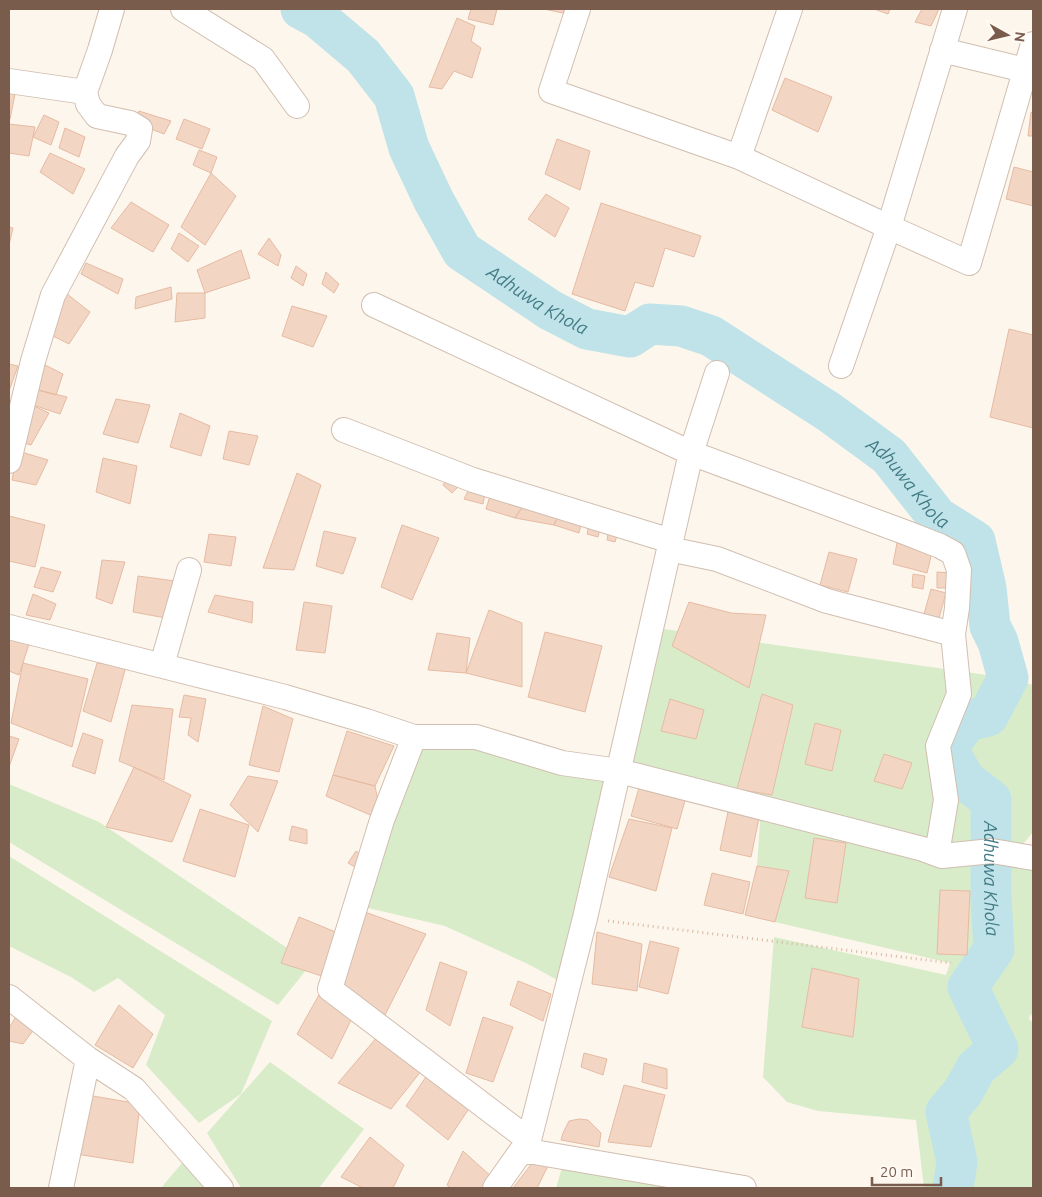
<svg xmlns="http://www.w3.org/2000/svg" width="1042" height="1197" font-family="Ubuntu,sans-serif">
  <style>
    .green { fill: #d8ecc9 }
    .lines { fill: none; stroke-linecap: round; stroke-linejoin: round }
    .river { stroke: #bfe3e8; stroke-width: 41 }
    .building { fill: #f3d5c3; stroke: #e6bba3 }
    .minor-casing { stroke: #d1beb0; stroke-width: 26 }
    .path { stroke: #d9b8a5; stroke-width: 3; stroke-dasharray: 1 4; stroke-linecap: butt }
    .minor { stroke: #fff; stroke-width: 24 }
    .labels { text-anchor: middle; dominant-baseline: central; stroke-width: 4; stroke-linejoin: round; paint-order: stroke }
    .water-label { font-size: 18px; font-style: italic; fill: #437c86; stroke: #fffaf3 }
  </style>
  <rect width="100%" height="100%" fill="#fdf6ec"/>
  <!-- green -->
  <path class="green" d="M650,627L1008,678L1033,685V832L1015,854L1033,858V1017L1030,1014L1029,1019L1033,1023V1188H924L916,1120L818,1111L787,1102L763,1077L774,937L946,975L950,963L775,922L789,871L757,866L761,808L619,772L568,986L530,965L445,926L355,905L414,737L619,771Z
    M9,784L99,822L311,964L278,1005L9,842Z
    M9,856L272,1021L241,1094L199,1123L146,1065L165,1015L118,978L94,992L71,977L9,946Z
    M270,1062L364,1129L319,1188H241L207,1133Z
    M198,1144L235,1188H161Z
    M565,1158L742,1188H556Z"/>
  <g class="lines">
    <!-- river -->
    <path class="river" id="s1" d="M301,9L318,18L363,56L394,96L409,148L434,201L462,251L550,310L587,329L630,337L650,324L681,326L711,336L829,412L889,456L937,517L975,541L986,588L990,626L998,642L1008,678L988,716L967,721L947,748L965,780L991,800V898L994,949L968,987L998,1049L976,1068L963,1092L946,1112L957,1162L953,1188"/>
  </g>
  <!-- building -->
  <path class="building" d="M471,9H497L493,25L468,19Z
    M544,9H564L563,13Z
    M874,9H890L888,14Z
    M922,9H939L931,26L915,22Z
    M457,18L475,26L471,41L481,48L472,78L454,71L442,89L429,87Z
    M785,78L832,97L818,132L772,110Z
    M9,92L15,94L10,119L9,118Z
    M139,111L171,121L164,134L135,123Z
    M1031,112L1033,113V136H1028Z
    M44,115L59,122L51,145L33,137Z
    M184,119L210,129L202,149L176,139Z
    M9,124L35,127L29,156L9,153Z
    M65,128L85,137L79,157L59,148Z
    M557,139L590,151L580,190L545,174Z
    M199,150L217,157L211,173L193,165Z
    M50,153L85,169L73,194L40,172Z
    M1014,167L1033,172V206L1006,199Z
    M211,173L236,196L205,245L181,227Z
    M546,194L569,208L555,237L528,219Z
    M131,202L169,225L153,252L111,228Z
    M601,203L701,236L694,257L665,248L653,287L635,282L625,311L572,294Z
    M9,227L13,228L9,245Z
    M179,233L199,246L188,262L171,249Z
    M269,238L281,255L278,266L258,254Z
    M241,250L250,278L205,293L197,270Z
    M86,263L123,279L118,294L81,274Z
    M296,266L307,274L303,286L291,278Z
    M326,272L339,284L334,293L322,284Z
    M171,287L172,299L135,309L136,297Z
    M177,293H205V318L175,322Z
    M67,294L90,312L69,344L43,331Z
    M292,306L327,316L313,347L282,336Z
    M1009,329L1033,335V428L990,417Z
    M9,364L18,366L9,391Z
    M45,365L63,374L56,395L38,390Z
    M38,390L67,397L60,414L30,404Z
    M116,399L150,405L138,443L103,434Z
    M30,404L49,413L31,445L17,441Z
    M180,413L210,426L201,456L170,447Z
    M229,431L258,436L249,465L223,459Z
    M18,451L48,460L36,485L12,480Z
    M103,458L137,466L130,504L96,492Z
    M297,473L321,485L294,570L263,568Z
    M449,475L459,486L452,493L443,485Z
    M469,489L485,494L483,504L464,499Z
    M490,496L523,506L515,518L486,509Z
    M523,506L559,514L554,525L515,518Z
    M559,514L582,520L579,533L554,525Z
    M9,516L45,525L35,567L9,561Z
    M589,524L601,525L598,537L587,534Z
    M402,525L439,538L412,600L381,587Z
    M609,529H619L615,542L607,540Z
    M324,531L356,538L343,574L316,566Z
    M209,534L236,537L231,566L204,562Z
    M897,543L932,552L927,573L893,564Z
    M829,552L857,559L848,592L820,585Z
    M102,560L125,562L112,604L96,598Z
    M41,567L61,572L53,592L34,587Z
    M937,572L952,573V588H937Z
    M913,574L925,576L923,589L912,587Z
    M138,576L175,581L166,618L133,612Z
    M931,589L946,593L939,618L924,614Z
    M33,594L56,604L50,620L26,615Z
    M215,595L253,602L252,623L208,612Z
    M304,602L332,606L325,653L296,650Z
    M689,602L731,613L766,615L749,688L672,646Z
    M489,610L522,623V687L466,673Z
    M9,631L31,638L19,675L9,671Z
    M545,632L602,646L585,712L528,697Z
    M437,633L470,638L466,673L428,670Z
    M23,663L88,679L72,747L11,723Z
    M97,663L126,666L111,722L83,711Z
    M762,694L793,705L772,795L737,789Z
    M184,695L206,699L198,742L188,735L191,718L179,717Z
    M670,699L704,710L696,739L661,731Z
    M132,705L173,709L164,780L119,761Z
    M263,706L293,719L279,772L249,765Z
    M815,723L841,730L832,771L805,764Z
    M347,731L394,746L375,786L333,775Z
    M83,733L103,740L95,774L72,766Z
    M9,736L19,739L9,767Z
    M884,754L912,763L902,789L874,781Z
    M134,767L191,795L172,842L106,827Z
    M333,775L375,786L382,820L326,796Z
    M248,776L278,781L258,832L230,805Z
    M640,784L686,797L677,829L631,816Z
    M729,807L760,813L751,857L720,850Z
    M200,809L249,825L235,877L183,861Z
    M629,819L672,828L656,891L609,877Z
    M292,826L307,830V844L289,840Z
    M814,838L846,843L837,903L805,898Z
    M356,851L367,859L360,870L348,863Z
    M757,866L789,871L775,922L745,915Z
    M712,873L750,882L743,914L704,905Z
    M940,890L970,891L967,955L937,954Z
    M362,911L426,934L385,1015L341,986Z
    M299,917L338,933L325,977L281,963Z
    M597,932L642,944L637,991L592,984Z
    M650,941L679,948L668,994L639,987Z
    M440,962L467,972L450,1026L426,1010Z
    M812,968L859,979L853,1037L802,1027Z
    M518,981L551,994L543,1021L510,1005Z
    M320,993L352,1018L332,1059L297,1034Z
    M119,1005L153,1034L133,1068L95,1045Z
    M20,1010L38,1024L23,1044L9,1041V1028Z
    M483,1017L513,1027L493,1082L466,1073Z
    M378,1036L422,1070L391,1109L338,1083Z
    M584,1053L607,1059L603,1075L581,1067Z
    M644,1063L667,1069V1089L642,1082Z
    M428,1074L470,1107L448,1140L406,1106Z
    M624,1085L665,1095L651,1147L608,1142Z
    M87,1095L140,1104L133,1163L76,1154Z
    M579,1119L588,1120L601,1133L599,1147L561,1140L563,1133L569,1121Z
    M370,1137L404,1165L393,1188H363L341,1177Z
    M463,1151L493,1178L485,1188H450L447,1185Z
    M536,1158L550,1162L537,1188H513Z"/>
  <g class="lines">
    <defs>
      <path id="minor" d="M183,9L263,59L297,106
        M578,9L551,91L739,157L889,227L955,9
        M942,50L1025,70
        M9,81L85,92
        M739,157L790,9
        M374,305L691,453L907,533L940,546L953,553L959,570L957,608L953,634L959,694L938,746L946,800L937,854
        M841,366L889,227L969,263L1033,44
        M344,430L473,480L671,541
        M9,461L33,361L53,295L127,156L138,141L140,129L130,123L97,116L88,104L85,92L100,50L112,9
        M669,549L717,559L827,601L953,634
        M9,627L285,697L366,721L414,737H476L562,763L619,771L923,849L942,856L992,851L1033,858
        M162,665L189,570
        M414,737L382,820L330,989L529,1140
        M9,997L88,1059L134,1089L221,1188
        M522,1150L744,1188
        M61,1188L88,1059
        M495,1188L529,1140L585,918L691,453L717,373"/>
    </defs>
    <!-- minor casing -->
    <use href="#minor" class="minor-casing"/>
    <!-- path -->
    <path class="path" d="M608,921L951,963"/>
    <!-- minor -->
    <use href="#minor" class="minor"/>
  </g>
  <g class="labels">
    <!-- water labels -->
    <g class="water-label">
      <text stroke="none"><textPath href="#s1" startOffset="389">Adhuwa Khola</textPath></text>
      <text stroke="none"><textPath href="#s1" startOffset="824">Adhuwa Khola</textPath></text>
      <text stroke="none"><textPath href="#s1" startOffset="1302">Adhuwa Khola</textPath></text>
    </g>
  </g>
  <!-- border -->
  <rect width="1042" height="1197" fill="none" stroke="#7a5c4d" stroke-width="20"/>
  <!-- north arrow -->
  <g transform="translate(1007 35) rotate(98)" stroke="#fffaf3" stroke-width="4" paint-order="stroke">
  <path d="M0-4L9 19L0 12L-9 19Z" fill="#7a5c4d"/>
  <text y="-8" font-size="14" font-weight="bold" text-anchor="middle" fill="#7a5c4d">N</text>
  </g>
  <!-- scale -->
  <path d="M872 1177v8h69v-8" fill="none" stroke="#7a5c4d" stroke-width="2.5"/>
  <text x="880" y="1177" font-size="15" fill="#7a5c4d" stroke="#fffaf3" stroke-width="4" paint-order="stroke">20 m</text>
</svg>
